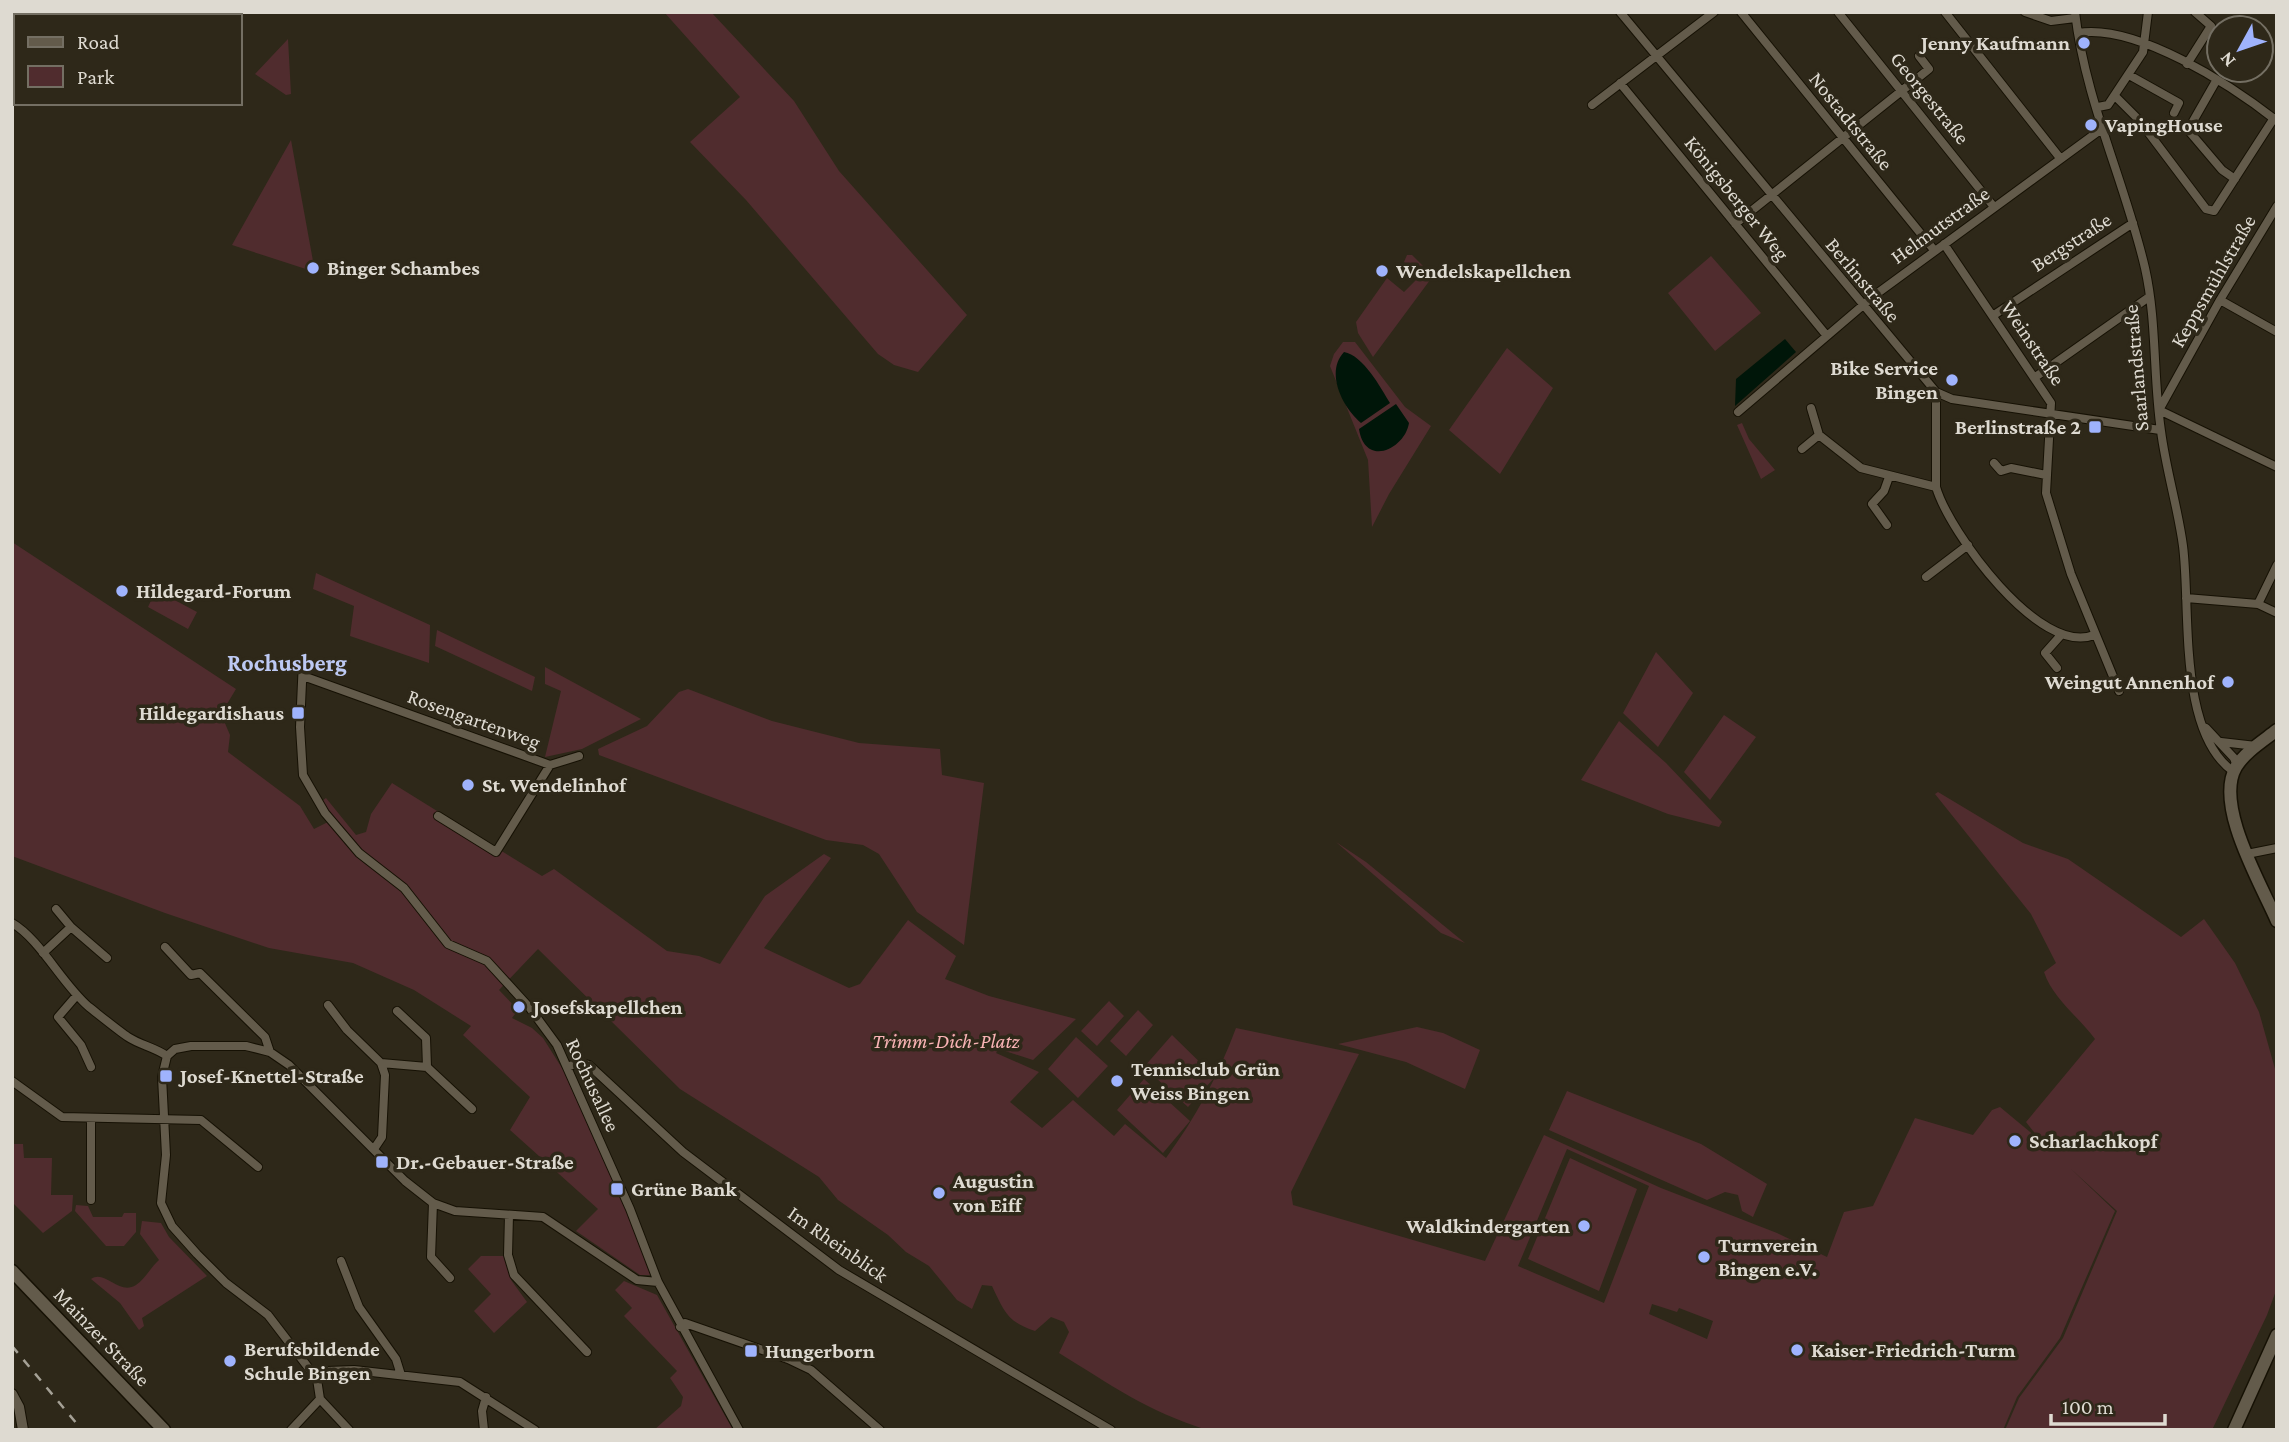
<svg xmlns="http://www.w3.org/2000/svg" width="2289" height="1442" font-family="'Crimson Pro',serif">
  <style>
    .green { fill: #502c2e; fill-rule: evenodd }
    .water { fill: #001609 }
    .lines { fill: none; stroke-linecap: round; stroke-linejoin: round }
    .minor-casing { stroke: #161104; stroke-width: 10 }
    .tertiary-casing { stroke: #161104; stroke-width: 12 }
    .secondary-casing { stroke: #161104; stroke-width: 15 }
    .minor { stroke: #635b4b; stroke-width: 8 }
    .tertiary { stroke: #635b4b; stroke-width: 10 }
    .secondary { stroke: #635b4b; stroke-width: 12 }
    .rail { stroke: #a5a196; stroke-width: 2.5; stroke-dasharray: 9 9; stroke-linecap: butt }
    .poi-dot { fill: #9fb3fd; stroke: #2e2819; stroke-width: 2.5 }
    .labels { text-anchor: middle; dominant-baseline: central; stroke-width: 7; stroke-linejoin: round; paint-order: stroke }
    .poi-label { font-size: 21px; font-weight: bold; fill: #dedad1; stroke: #2e2819; text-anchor: start }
    .street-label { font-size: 21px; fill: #dedad1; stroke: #2e2819 }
    .park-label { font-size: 21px; font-style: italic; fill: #f9b3b5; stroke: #2e2819 }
    .quarter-label { font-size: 24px; font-weight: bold; fill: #bdc9f3; stroke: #2e2819 }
  </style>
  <rect width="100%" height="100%" fill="#2e2819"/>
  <!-- green -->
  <path class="green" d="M664,12H711L794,101L839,171L967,315L918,372L894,365L878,354L746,200L690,142L740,97Z
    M288,39L291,94L286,95L255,74Z
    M291,140L315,272L232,245Z
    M1407,255H1412L1433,276L1373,357L1358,333L1356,322L1387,278L1404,292L1419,277L1404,262Z
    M1711,256L1761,313L1715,351L1668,293Z
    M1343,342H1355L1405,407L1431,426L1389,494L1372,527L1368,460L1330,366L1334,354Z
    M1507,348L1553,388L1500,474L1449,430Z
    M1742,423L1749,439L1775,470L1761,479L1737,425Z
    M12,542L236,689L221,714L230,735L228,752L300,806L314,829L334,819L322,801L326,798L356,835L366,832L371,814L392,783L542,876L554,869L667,951L699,956L720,964L765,896L824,854L831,858L764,948L849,988L860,984L908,920L956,956L945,979L989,996L1076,1019L1033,1060L999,1049L996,1053L1039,1072L1010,1102L1042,1128L1073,1100L1114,1136L1125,1124L1166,1158C1196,1117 1218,1076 1236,1028L1359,1054L1291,1192L1293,1205L1485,1261L1544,1135L1661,1188L1777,1233L1827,1257L1844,1212L1873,1206L1915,1118L1973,1135L1992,1110L2000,1107L2041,1141L2026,1122L2095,1039C2078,1016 2053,999 2044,972L2056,963L2031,914L1935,794L1938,792L2023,843L2068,859L2181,937L2204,919L2235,963L2259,1012L2277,1076V1288L2267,1315L2212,1430H2005L2019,1398L2063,1338L2117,1211L2070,1168L2115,1211L2060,1338L2017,1397L2003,1430H1207C1147,1411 1111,1385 1059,1353L1069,1332L1064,1322L1051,1317L1035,1331C1007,1322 1004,1311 992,1286L982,1285L972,1309L957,1300L929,1266L906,1252L888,1235L838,1200L819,1177L680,1089L538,949L499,990L518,1010L512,1018L532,1028L543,1038L567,1076L628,1212L651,1275H640L576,1231L598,1209L510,1130L530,1097L463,1035L471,1026L414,990L353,963L269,948L165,913L12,856ZM1567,1149L1649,1186L1604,1303L1518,1266ZM1652,1304L1677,1312L1679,1308L1713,1321L1707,1339L1649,1314Z
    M316,573L430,625L429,663L350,636L354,606L313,589Z
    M156,590L197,612L188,629L148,607Z
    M437,630L535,677L532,691L435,646Z
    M1656,652L1693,693L1658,747L1623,713Z
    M545,667L641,719L582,749L545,757L561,691L545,684Z
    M688,689L772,721L859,743L940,749L942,775L984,783L964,945L917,912L879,854L863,845L826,840L599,755L598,749L647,726L679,692Z
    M1724,715L1756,737L1710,800L1684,772Z
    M1619,721L1666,763L1722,822L1719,827L1668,814L1581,780Z
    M1336,842L1366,862L1465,943L1441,933Z
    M1109,1001L1124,1016L1097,1046L1081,1031Z
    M1138,1010L1153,1025L1126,1056L1110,1041Z
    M1417,1027L1443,1033L1480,1050L1465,1089L1406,1062L1338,1044Z
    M1172,1035L1215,1077L1188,1107L1144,1067Z
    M1076,1037L1108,1066L1078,1098L1048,1069Z
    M1144,1079L1190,1121L1163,1153L1117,1110Z
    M1567,1091L1701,1144L1767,1184L1753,1217L1742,1211L1738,1195L1725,1192L1707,1200L1549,1130Z
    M12,1144H23L24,1158H52L51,1195H73L72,1211L43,1233L12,1202Z
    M1570,1158L1637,1189L1599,1291L1528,1259Z
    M76,1205L88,1206L93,1217H122L124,1213H136V1232L124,1246H106L75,1211Z
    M142,1221L161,1223L169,1237L207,1276L142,1318L144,1326L139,1330L120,1303L91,1279C105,1269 119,1296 136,1285C145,1279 151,1267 159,1260L140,1234Z
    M481,1256H505L511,1280L527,1302L494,1333L474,1311L491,1294L468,1269Z
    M624,1281L657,1295L733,1430H654L681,1406L683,1397L670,1378L677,1371L624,1316L632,1308L615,1290Z"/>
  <!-- water -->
  <path class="water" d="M1785,339L1796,352L1735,406L1736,379Z
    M1344,352C1363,355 1381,388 1390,403L1361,423C1342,407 1325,372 1344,352Z
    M1396,404L1409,423C1405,449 1365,468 1359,429Z"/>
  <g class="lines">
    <defs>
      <path id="minor" d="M1620,12L1936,392L1952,399L2160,430
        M1741,12L1934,250
        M1838,12L1994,207
        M1945,12L2060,158
        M2025,12L2051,21L2075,18
        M2075,12C2085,100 2125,182 2145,268C2157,321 2153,378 2161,431C2166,470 2178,508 2183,546C2191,607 2177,733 2234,772
        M2078,33C2136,23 2231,85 2277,121
        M2187,64L2211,26L2195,12
        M2129,75L2179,103L2174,113
        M2216,81L2188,130L2222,170L2235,179
        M1620,83L1827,336
        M2115,96L2139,120L2206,209L2214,211L2274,118
        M1592,105L1714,12
        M2098,107L2108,105L2143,52L2148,12
        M1735,224L1929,69L1919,56
        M1944,244L2051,403L2046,493L2071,574L2119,691
        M2220,300L2277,332
        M1994,315L2133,223
        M2034,378L2149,297
        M1936,392V487C1949,532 2040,657 2094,635
        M1811,408L1819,435L1861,468L1936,487
        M2159,410L2220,300L2277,206
        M2159,410L2277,467
        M1738,412L1875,295L2103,128
        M1802,449L1819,435
        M1994,463L2001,471L2011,468L2046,475
        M1887,525L1872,504L1884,491L1889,477
        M1926,577L1968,545
        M2186,598L2258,604L2277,613
        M2258,604L2277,565
        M303,660L300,727L303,775L325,813L359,853L404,888L448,944L487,961L529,1007L557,1045L630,1209L658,1282L739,1430
        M2057,668L2045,653L2061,635
        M303,676L550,765
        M2206,728L2234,758L2237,766
        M2221,742L2256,746
        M550,765L579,756
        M438,816L496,852L550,765
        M2247,854L2277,848
        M56,909L71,927
        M12,923C40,939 62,984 89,1007C98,1014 119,1031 128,1037C140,1045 154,1047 167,1056
        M165,947L191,975L200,973L265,1037L270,1052
        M43,953L71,927L107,958
        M77,995L58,1017L81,1045L91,1067
        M328,1005L347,1030L381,1063L385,1075L382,1137L374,1149
        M397,1011L426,1038L427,1067
        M381,1063L427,1067L472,1109
        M567,1067L578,1063L589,1065L683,1152L839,1270L1111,1430
        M12,1081L62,1117L201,1120L258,1167
        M91,1200V1118
        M433,1203L431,1257L450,1278
        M509,1215L508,1255L514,1275L587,1352
        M341,1261L359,1307L396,1359L401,1375
        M680,1327L685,1323L788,1359L811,1370L880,1430
        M317,1379L327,1371L354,1370L460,1382L535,1430
        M291,1430L320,1399
        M349,1430L320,1399L317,1379L268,1315L226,1283L197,1254L172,1226L161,1203L166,1155L162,1077L167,1056L175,1049L191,1046H246L270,1052L289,1065L405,1181L433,1203L455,1211L543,1217L637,1280L658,1282
        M484,1430L482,1411L486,1397"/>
      <path id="tertiary" d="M12,1394L19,1407L23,1430"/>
      <path id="secondary" d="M2277,730C2263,741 2245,752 2236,767C2214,805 2261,884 2277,921
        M12,1271L164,1430
        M2234,1430L2277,1335"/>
    </defs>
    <!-- minor casing -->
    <use href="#minor" class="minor-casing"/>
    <!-- tertiary casing -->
    <use href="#tertiary" class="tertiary-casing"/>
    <!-- secondary casing -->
    <use href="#secondary" class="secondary-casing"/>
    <!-- minor -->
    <use href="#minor" class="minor"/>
    <!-- tertiary -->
    <use href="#tertiary" class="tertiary"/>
    <!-- secondary -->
    <use href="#secondary" class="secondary"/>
    <!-- rail -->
    <path class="rail" d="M12,1346L82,1430"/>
  </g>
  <!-- markers -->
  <g class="poi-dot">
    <circle cx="2084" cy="43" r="7"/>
    <circle cx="2091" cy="125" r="7"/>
    <circle cx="313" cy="268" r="7"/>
    <circle cx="1382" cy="271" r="7"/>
    <circle cx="1952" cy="380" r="7"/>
    <rect x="2088" y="420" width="14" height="14" rx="3.5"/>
    <circle cx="122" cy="591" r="7"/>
    <circle cx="2228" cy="682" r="7"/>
    <rect x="291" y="706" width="14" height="14" rx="3.5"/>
    <circle cx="468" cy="785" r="7"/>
    <circle cx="519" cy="1007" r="7"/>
    <rect x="159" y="1069" width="14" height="14" rx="3.5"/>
    <circle cx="1117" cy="1081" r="7"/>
    <circle cx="2015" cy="1141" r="7"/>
    <rect x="375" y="1155" width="14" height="14" rx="3.5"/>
    <rect x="610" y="1182" width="14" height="14" rx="3.5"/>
    <circle cx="939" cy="1193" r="7"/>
    <circle cx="1584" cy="1226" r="7"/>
    <circle cx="1704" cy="1257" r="7"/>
    <circle cx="1797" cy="1350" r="7"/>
    <rect x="744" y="1344" width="14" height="14" rx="3.5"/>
    <circle cx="230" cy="1361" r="7"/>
  </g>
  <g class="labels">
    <!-- poi labels -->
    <g class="poi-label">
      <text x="2070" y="43" text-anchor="end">Jenny Kaufmann</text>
      <text x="2105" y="125">VapingHouse</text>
      <text x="327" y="268">Binger Schambes</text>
      <text x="1396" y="271">Wendelskapellchen</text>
      <text x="1938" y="368" text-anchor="end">Bike Service<tspan x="1938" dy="24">Bingen</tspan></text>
      <text x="2081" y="427" text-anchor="end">Berlinstraße 2</text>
      <text x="136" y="591">Hildegard-Forum</text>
      <text x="2214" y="682" text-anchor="end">Weingut Annenhof</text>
      <text x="284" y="713" text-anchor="end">Hildegardishaus</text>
      <text x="482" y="785">St. Wendelinhof</text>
      <text x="533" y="1007">Josefskapellchen</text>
      <text x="1131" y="1069">Tennisclub Grün<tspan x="1131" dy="24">Weiss Bingen</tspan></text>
      <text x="180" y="1076">Josef-Knettel-Straße</text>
      <text x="2029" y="1141">Scharlachkopf</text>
      <text x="396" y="1162">Dr.-Gebauer-Straße</text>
      <text x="953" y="1181">Augustin<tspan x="953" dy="24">von Eiff</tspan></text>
      <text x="631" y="1189">Grüne Bank</text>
      <text x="1570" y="1226" text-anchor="end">Waldkindergarten</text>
      <text x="1718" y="1245">Turnverein<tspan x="1718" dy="24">Bingen e.V.</tspan></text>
      <text x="244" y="1349">Berufsbildende<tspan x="244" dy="24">Schule Bingen</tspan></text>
      <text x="1811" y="1350">Kaiser-Friedrich-Turm</text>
      <text x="765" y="1351">Hungerborn</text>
    </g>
    <!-- street labels -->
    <g class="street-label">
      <text transform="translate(1930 98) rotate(51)">Georgestraße</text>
      <text transform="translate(1851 121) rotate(51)">Nostadtstraße</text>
      <text transform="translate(1737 198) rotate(51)">Königsberger Weg</text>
      <text transform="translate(1940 225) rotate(-36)">Helmutstraße</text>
      <text transform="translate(2071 242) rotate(-33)">Bergstraße</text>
      <text transform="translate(1863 280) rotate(50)">Berlinstraße</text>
      <text transform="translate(2213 281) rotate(-60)">Keppsmühlstraße</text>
      <text transform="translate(2033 343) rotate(56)">Weinstraße</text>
      <text transform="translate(2136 368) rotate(-95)">Saarlandstraße</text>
      <text transform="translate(474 719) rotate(20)">Rosengartenweg</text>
      <text transform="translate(593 1085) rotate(65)">Rochusallee</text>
      <text transform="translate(838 1244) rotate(35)">Im Rheinblick</text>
      <text transform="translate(102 1337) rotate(46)">Mainzer Straße</text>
    </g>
    <!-- park labels -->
    <g class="park-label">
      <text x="946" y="1041">Trimm-Dich-Platz</text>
    </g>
    <!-- quarter labels -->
    <g class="quarter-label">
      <text x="287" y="662">Rochusberg</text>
    </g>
  </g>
  <!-- border -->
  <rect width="2289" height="1442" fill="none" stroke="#dedad1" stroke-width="28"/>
  <!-- legend -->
  <rect x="14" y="14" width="228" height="91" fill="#2e2819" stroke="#746f63" stroke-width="2"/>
  <rect x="28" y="37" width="35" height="10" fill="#635b4b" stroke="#746f63" stroke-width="2"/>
  <text x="77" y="49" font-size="21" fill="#dedad1">Road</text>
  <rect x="28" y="66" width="35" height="21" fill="#502c2e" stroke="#746f63" stroke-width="2"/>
  <text x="77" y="84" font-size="21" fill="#dedad1">Park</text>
  <!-- north arrow -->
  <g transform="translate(2240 49) rotate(230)"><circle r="33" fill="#2e2819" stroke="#746f63" stroke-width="2"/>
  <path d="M0-5L12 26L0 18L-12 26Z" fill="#9fb3fd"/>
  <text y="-10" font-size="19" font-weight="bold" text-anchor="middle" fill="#dedad1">N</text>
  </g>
  <!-- scale -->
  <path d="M2051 1414v10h114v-10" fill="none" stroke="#dedad1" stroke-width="3.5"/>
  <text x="2062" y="1414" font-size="21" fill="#dedad1" stroke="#2e2819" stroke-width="5" paint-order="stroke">100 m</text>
</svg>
